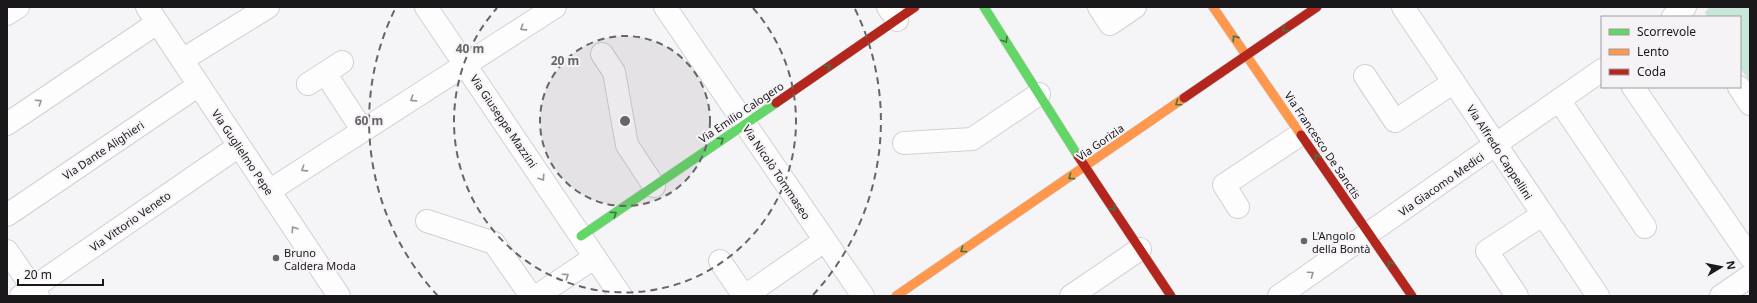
<svg xmlns="http://www.w3.org/2000/svg" width="1757" height="303" font-family="'Noto Sans',sans-serif">
  <style>
    .green { fill: #c8e7d8 }
    .lines { fill: none; stroke-linecap: round; stroke-linejoin: round }
    .street-casing { stroke: #d2d0d2; stroke-width: 24 }
    .fast-casing { stroke: #d2d0d2; stroke-width: 10 }
    .slow-casing { stroke: #d2d0d2; stroke-width: 10 }
    .jam-casing { stroke: #d2d0d2; stroke-width: 10 }
    .street { stroke: #fefdfe; stroke-width: 22 }
    .fast { stroke: #63d668; stroke-width: 9 }
    .slow { stroke: #ff974d; stroke-width: 9 }
    .jam { stroke: #b3261e; stroke-width: 9 }
    .oneway { stroke: #979697 }
    .oneway2 { stroke: #3e7741 }
    .ring { fill: none; stroke: #676567; stroke-width: 2; stroke-dasharray: 7 5 }
    .poi-dot { fill: #676567; stroke: #f6f3f7; stroke-width: 1.5 }
    .labels { text-anchor: middle; dominant-baseline: central; stroke-width: 4; stroke-linejoin: round; paint-order: stroke }
    .street-label { font-size: 11px; fill: #1a181a; stroke: #f6f3f7 }
    .poi-label { font-size: 11px; fill: #1a181a; stroke: #f6f3f7; text-anchor: start }
    .centre { fill: #676567; stroke: #f6f3f7; stroke-width: 2 }
    .ring-label { font-size: 12px; text-anchor: middle; font-weight: bold; fill: #676567; stroke: #f6f3f7; stroke-width: 4; stroke-linejoin: round; paint-order: stroke }
  </style>
  <rect width="100%" height="100%" fill="#f5f4f6"/>
  <!-- green -->
  <path class="green" d="M1710,7H1750V82L1740,68V17H1707L1705,12Z"/>
  <g class="lines">
    <defs>
      <path id="street" d="M147,7L339,296
        M426,7L621,296
        M665,7L863,296
        M888,7L897,20
        M1099,7L1110,24L1135,7
        M1403,7L1598,296
        M7,14L18,7
        M1673,17L1685,7
        M602,54L614,72L627,145L654,186
        M182,60L268,7
        M342,62L325,73L363,131
        M1365,76L1395,121L1454,82
        M308,84L325,73
        M1633,87L1750,257
        M1739,87L1750,104
        M1559,100L1645,227
        M7,124L157,23
        M904,143L972,139L1039,94
        M269,191L555,7
        M1238,207L1224,185L1301,134
        M7,215L199,85
        M427,221L494,243L531,296
        M7,251L38,296
        M720,261L744,296
        M21,296L239,146
        M537,296L595,257
        M745,296L824,241
        M1071,296L1140,249
        M1279,296L1602,70
        M1517,296L1487,251L1542,215
        M1721,296L1750,276"/>
      <path id="fast" d="M984,7L1078,156
        M581,236L776,103"/>
      <path id="slow" d="M1213,7L1301,135
        M896,296L1184,98"/>
      <path id="jam" d="M1184,98L1317,7
        M776,103L915,7
        M1301,135L1412,296
        M1078,156L1171,296"/>
    </defs>
    <!-- street casing -->
    <use href="#street" class="street-casing"/>
    <!-- fast casing -->
    <use href="#fast" class="fast-casing"/>
    <!-- slow casing -->
    <use href="#slow" class="slow-casing"/>
    <!-- jam casing -->
    <use href="#jam" class="jam-casing"/>
    <!-- street -->
    <use href="#street" class="street"/>
    <!-- fast -->
    <use href="#fast" class="fast"/>
    <!-- slow -->
    <use href="#slow" class="slow"/>
    <!-- jam -->
    <use href="#jam" class="jam"/>
  </g>
  <!-- one-way arrows -->
  <defs><path id="oneway-chevron" d="M-2-3.5L2.5 0L-2 3.5" fill="none" stroke-width="1.6" stroke-linecap="round" stroke-linejoin="round"/></defs>
  <g class="oneway">
    <use href="#oneway-chevron" transform="translate(523 28) rotate(147)"/>
    <use href="#oneway-chevron" transform="translate(413 99) rotate(147)"/>
    <use href="#oneway-chevron" transform="translate(39 102) rotate(-34)"/>
    <use href="#oneway-chevron" transform="translate(304 169) rotate(147)"/>
    <use href="#oneway-chevron" transform="translate(542 178) rotate(56)"/>
    <use href="#oneway-chevron" transform="translate(294 229) rotate(-124)"/>
    <use href="#oneway-chevron" transform="translate(1311 274) rotate(-35)"/>
    <use href="#oneway-chevron" transform="translate(566 276) rotate(-34)"/>
  </g>
  <g class="oneway2">
    <use href="#oneway-chevron" transform="translate(1285 29) rotate(145)"/>
    <use href="#oneway-chevron" transform="translate(1235 38) rotate(-125)"/>
    <use href="#oneway-chevron" transform="translate(1005 40) rotate(58)"/>
    <use href="#oneway-chevron" transform="translate(828 67) rotate(-34)"/>
    <use href="#oneway-chevron" transform="translate(1178 103) rotate(145)"/>
    <use href="#oneway-chevron" transform="translate(721 140) rotate(-34)"/>
    <use href="#oneway-chevron" transform="translate(1317 157) rotate(-124)"/>
    <use href="#oneway-chevron" transform="translate(1071 177) rotate(146)"/>
    <use href="#oneway-chevron" transform="translate(1113 208) rotate(56)"/>
    <use href="#oneway-chevron" transform="translate(614 214) rotate(-34)"/>
    <use href="#oneway-chevron" transform="translate(963 250) rotate(146)"/>
    <use href="#oneway-chevron" transform="translate(1390 264) rotate(-125)"/>
  </g>
  <!-- distance rings -->
  <circle cx="625" cy="121" r="85" fill="#676567" fill-opacity=".12"/>
  <g class="ring">
    <circle cx="625" cy="121" r="85"/>
    <path d="M753 8A171 171 0 1 1 497 8"/>
    <path d="M438 296A256 256 0 0 1 395 9M855 9A256 256 0 0 1 812 296"/>
  </g>
  <!-- markers -->
  <g class="poi-dot">
    <circle cx="1304" cy="241" r="4"/>
    <circle cx="276" cy="258" r="4"/>
  </g>
  <g class="labels">
    <!-- street labels -->
    <g class="street-label">
      <text transform="translate(741 112) rotate(-34)">Via Emilio Calogero</text>
      <text transform="translate(504 121) rotate(56)">Via Giuseppe Mazzini</text>
      <text transform="translate(1100 142) rotate(-35)">Via Gorizia</text>
      <text transform="translate(1323 145) rotate(56)">Via Francesco De Sanctis</text>
      <text transform="translate(103 150) rotate(-34)">Via Dante Alighieri</text>
      <text transform="translate(243 152) rotate(56)">Via Guglielmo Pepe</text>
      <text transform="translate(1500 152) rotate(57)">Via Alfredo Cappellini</text>
      <text transform="translate(777 172) rotate(56)">Via Nicolò Tommaseo</text>
      <text transform="translate(1441 184) rotate(-35)">Via Giacomo Medici</text>
      <text transform="translate(130 221) rotate(-35)">Via Vittorio Veneto</text>
    </g>
    <!-- poi labels -->
    <g class="poi-label">
      <text x="1312" y="235">L'Angolo<tspan x="1312" dy="13">della Bontà</tspan></text>
      <text x="284" y="252">Bruno<tspan x="284" dy="13">Caldera Moda</tspan></text>
    </g>
  </g>
  <circle cx="625" cy="121" r="6" class="centre"/>
  <g class="ring-label">
    <text x="470" y="53">40 m</text>
    <text x="565" y="65">20 m</text>
    <text x="369" y="125">60 m</text>
  </g>
  <!-- border -->
  <rect width="1757" height="303" fill="none" stroke="#1a181a" stroke-width="16"/>
  <!-- legend -->
  <rect x="1601" y="16" width="140" height="72" fill="#f6f3f7" stroke="#9e9b9f"/>
  <rect x="1609" y="29" width="20" height="6" fill="#63d668" stroke="#9e9b9f"/>
  <text x="1637" y="36" font-size="12" fill="#1a181a">Scorrevole</text>
  <rect x="1609" y="49" width="20" height="6" fill="#ff974d" stroke="#9e9b9f"/>
  <text x="1637" y="56" font-size="12" fill="#1a181a">Lento</text>
  <rect x="1609" y="69" width="20" height="6" fill="#b3261e" stroke="#9e9b9f"/>
  <text x="1637" y="76" font-size="12" fill="#1a181a">Coda</text>
  <!-- north arrow -->
  <g transform="translate(1721 267) rotate(80)" stroke="#f6f3f7" stroke-width="3" paint-order="stroke">
  <path d="M0-3L7 15L0 10L-7 15Z" fill="#1a181a"/>
  <text y="-6" font-size="11" font-weight="bold" text-anchor="middle" fill="#1a181a">N</text>
  </g>
  <!-- scale -->
  <path d="M18 279v6h85v-6" fill="none" stroke="#1a181a" stroke-width="2"/>
  <text x="24" y="279" font-size="12" fill="#1a181a" stroke="#f6f3f7" stroke-width="3" paint-order="stroke">20 m</text>
</svg>
